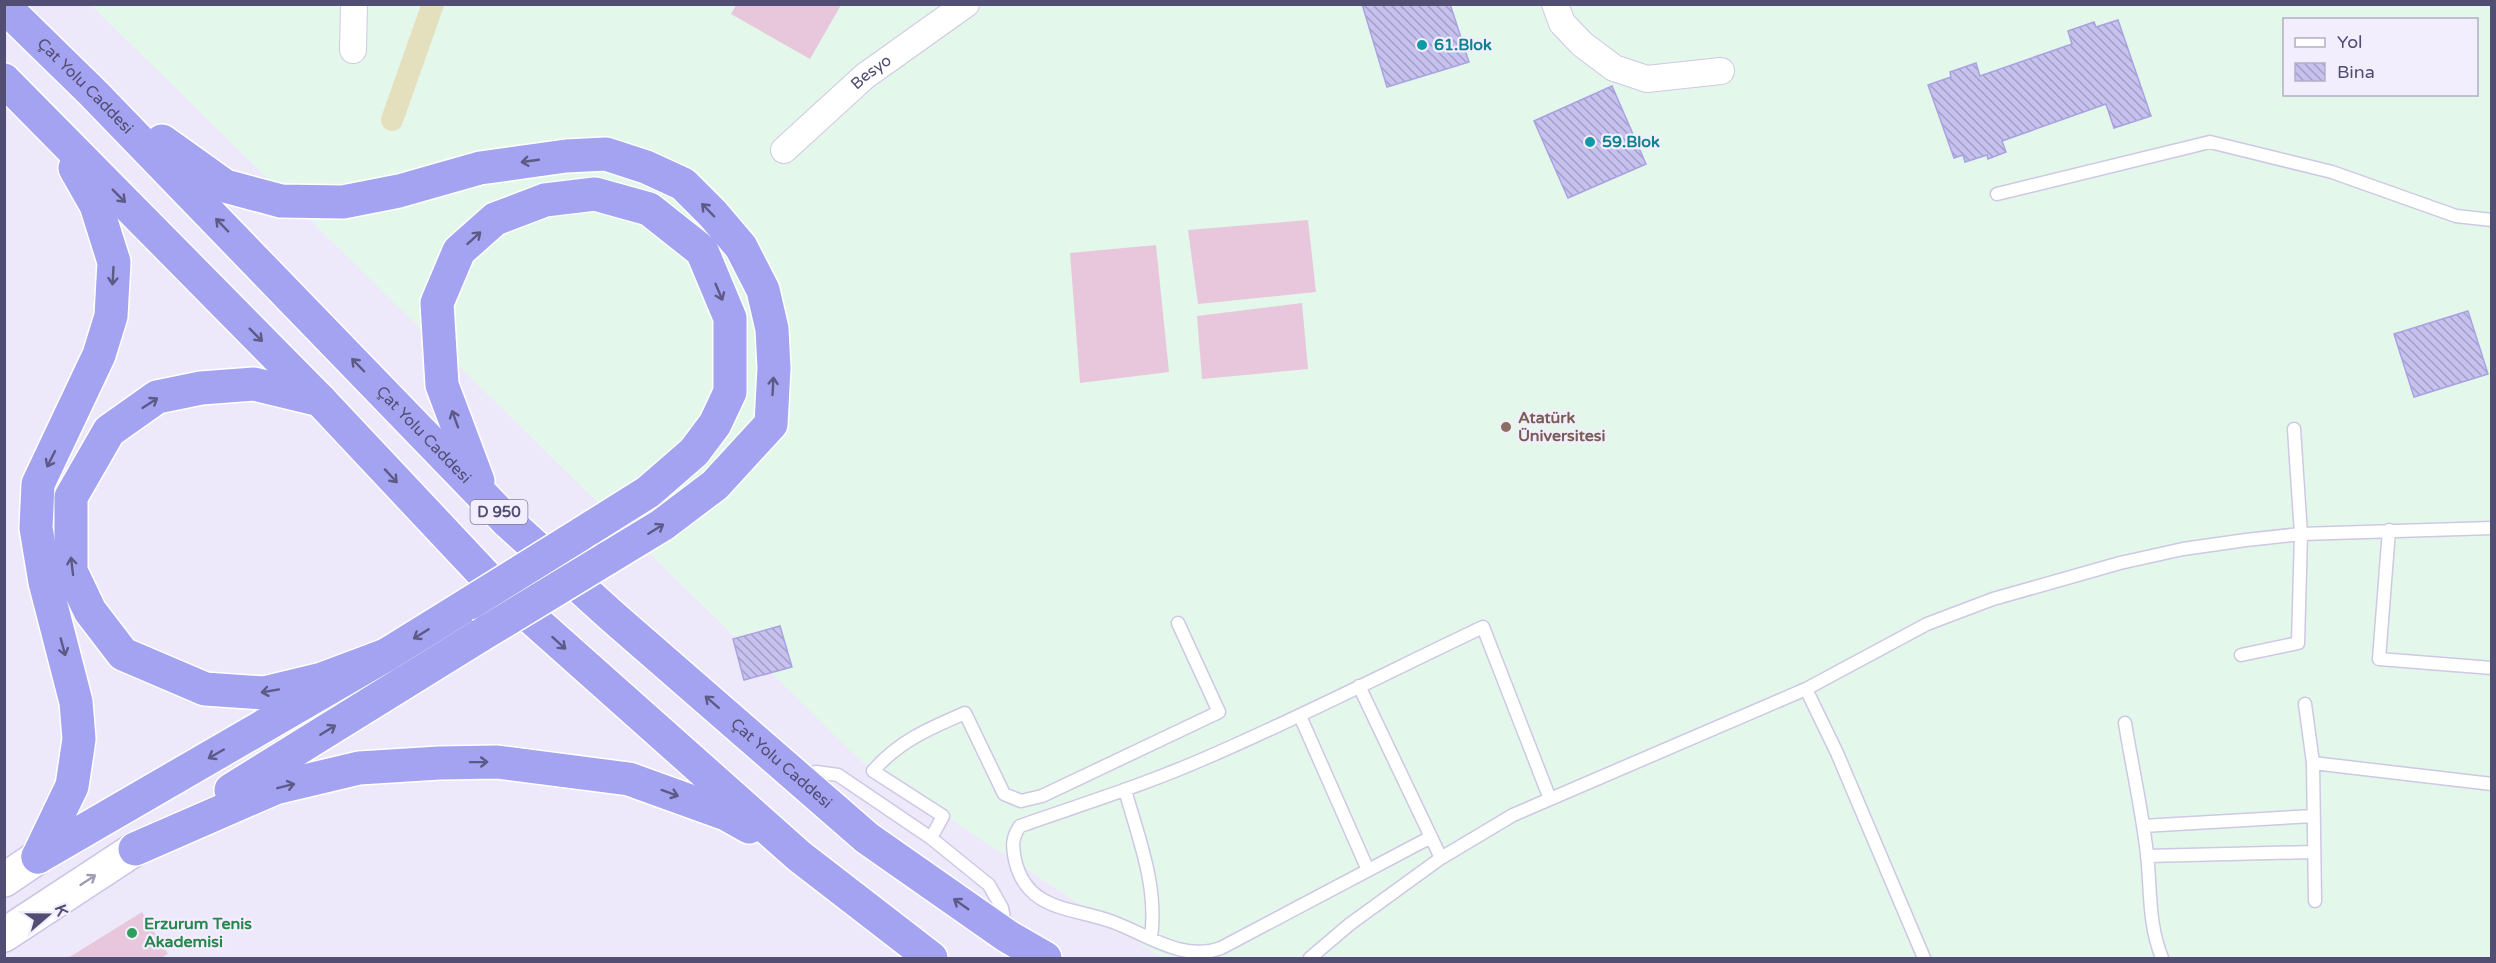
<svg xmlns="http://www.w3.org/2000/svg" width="2496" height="963" font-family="'Varela Round',sans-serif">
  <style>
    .education { fill: #e4f7eb; fill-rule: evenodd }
    .pitch { fill: #e8c7dd }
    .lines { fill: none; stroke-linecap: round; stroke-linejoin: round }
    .canal { stroke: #e4dfbd; stroke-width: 22 }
    .building { fill: url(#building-back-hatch); stroke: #a9a2e0; stroke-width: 1.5 }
    .lane-casing { stroke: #cec8e4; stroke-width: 15 }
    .street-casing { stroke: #cec8e4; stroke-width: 28 }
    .secondary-casing { stroke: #cac4e6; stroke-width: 36 }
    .highway-casing { stroke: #fff; stroke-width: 36 }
    .lane { stroke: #fff; stroke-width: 12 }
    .street { stroke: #fff; stroke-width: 26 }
    .secondary { stroke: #fff; stroke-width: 33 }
    .highway { stroke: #a3a3f1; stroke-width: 33 }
    .highway-bridge-casing { stroke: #fff; stroke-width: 36; stroke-linecap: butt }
    .highway-bridge { stroke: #a3a3f1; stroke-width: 33 }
    .oneway { stroke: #5d5a86 }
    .oneway2 { stroke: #9f9db2 }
    .culture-dot { fill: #0f9aa8; stroke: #f3eefe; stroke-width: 2 }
    .education-dot { fill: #8d6e63; stroke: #f3eefe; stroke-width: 2 }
    .leisure-dot { fill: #2e9e5b; stroke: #f3eefe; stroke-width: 2 }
    .labels { text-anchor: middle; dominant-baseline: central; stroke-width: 4.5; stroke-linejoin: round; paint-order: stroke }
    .shield { fill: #f3eefe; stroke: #827d9d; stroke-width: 1.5 }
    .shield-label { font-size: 15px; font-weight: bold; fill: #514d73 }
    .culture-label { font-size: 16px; font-weight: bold; fill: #0d838f; stroke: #f3eefe; text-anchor: start }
    .street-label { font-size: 16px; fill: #514d73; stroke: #f3eefe }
    .education-label { font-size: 16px; font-weight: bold; fill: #785e54; stroke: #f3eefe; text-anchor: start }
    .leisure-label { font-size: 16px; font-weight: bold; fill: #27864d; stroke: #f3eefe; text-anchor: start }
  </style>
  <defs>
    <pattern id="building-back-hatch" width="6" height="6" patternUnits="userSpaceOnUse" patternTransform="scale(1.5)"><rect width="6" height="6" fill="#c7c1ef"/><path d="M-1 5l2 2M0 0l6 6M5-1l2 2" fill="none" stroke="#a49fc6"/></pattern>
  </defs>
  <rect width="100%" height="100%" fill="#eee8fb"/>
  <!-- education -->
  <path class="education" d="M91,5H2491V958H1162L860,760ZM2284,20H2476V94H2284Z"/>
  <!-- pitch -->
  <path class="pitch" d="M736,5V4L841,5L810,59L731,14Z
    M1308,220L1316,292L1198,304L1188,230Z
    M1156,245L1169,372L1080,383L1070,253Z
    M1302,303L1308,369L1202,379L1197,316Z
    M142,912L168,954L161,958H68Z"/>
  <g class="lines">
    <!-- canal -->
    <path class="canal" d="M392,120L433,4"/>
  </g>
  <!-- building -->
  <path class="building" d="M1362,4H1450L1469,62L1387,87Z
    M2118,20L2151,116L2114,128L2106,104L2002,141L2006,152L1988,159L1987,155L1965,162L1963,155L1954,158L1928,85L1951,77L1950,72L1976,63L1980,76L2072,44L2068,31L2094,22L2096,27Z
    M1612,86L1646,164L1568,198L1534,121Z
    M2468,311L2488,374L2414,397L2394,334Z
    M780,626L792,667L744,680L733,639Z"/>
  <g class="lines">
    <defs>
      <path id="lane" d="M1997,194L2210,142L2332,172L2456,216L2492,220
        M2389,530L2379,659L2492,668
        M2241,655L2298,643L2301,534L2294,429
        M1359,686L1441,858
        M1806,689L1837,753L1924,958
        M2305,704L2313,763
        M1300,716L1368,870
        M2125,723C2132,766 2142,810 2147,854C2151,891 2148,923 2162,958
        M803,776L816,772L838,775L931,838L989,885L1002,908L1006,929
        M1125,790C1139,840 1158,886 1151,938
        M2143,826L2313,816
        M1431,837L1221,948C1183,962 1148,935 1113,922C1073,907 1027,912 1015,860C1012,846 1012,837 1020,826C1083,804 1147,784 1208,757C1301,717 1392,670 1483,627L1550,799
        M931,838L943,816L873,771C899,741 930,728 965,713L1004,794L1021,801L1042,796L1219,712L1178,623
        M2147,856L2314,852
        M2315,901L2313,763L2492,784
        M1310,958L1350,924L1441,858L1513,815L1806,689L1927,624L1993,599L2120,563L2183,549L2246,540L2301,534L2492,528"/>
      <g id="street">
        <path d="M1555,4L1562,23L1582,44L1614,68L1647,79L1721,71"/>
        <path d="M353,50L354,4"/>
        <path id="s1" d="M784,150L865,76L966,4"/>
      </g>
      <path id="secondary" d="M4,880L38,857
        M4,935L135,849"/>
      <g id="highway">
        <path id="s2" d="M4,6L93,93L508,522L613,617L867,838L1007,936L1045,958"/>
        <path d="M4,80L320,400L490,581L799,856L931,958"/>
        <path d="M162,141L225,186L281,201L343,202L399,191L480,168L566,156L606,154L646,167L683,184L713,214L741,247L763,290L772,329L774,368L771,424L715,485L662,525L606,559"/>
        <path d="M320,400L254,384L201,388L157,397L109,431L71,497V571L90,611L123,654L205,689L264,693L322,679L386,655"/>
        <path d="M478,481L442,385L437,303L459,251L495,219L545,200L595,194L649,209L702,251L730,318V392L715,424L694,452L648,492L581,534"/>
        <path d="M231,790L481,635"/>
        <path d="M135,849L275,788L359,768L439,763L497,762L629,779L726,814L749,827"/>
        <path d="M38,857L72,786L79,739L76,702L45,582L36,528L38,484L99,355L111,316L114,262L96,205L75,168"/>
        <path d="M38,857L386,655L470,603"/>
      </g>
    </defs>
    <!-- lane casing -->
    <use href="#lane" class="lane-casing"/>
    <!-- street casing -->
    <use href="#street" class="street-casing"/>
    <!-- secondary casing -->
    <use href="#secondary" class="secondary-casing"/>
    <!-- highway casing -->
    <use href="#highway" class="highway-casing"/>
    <!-- lane -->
    <use href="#lane" class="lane"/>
    <!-- street -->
    <use href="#street" class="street"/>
    <!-- secondary -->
    <use href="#secondary" class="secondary"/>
    <!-- highway -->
    <use href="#highway" class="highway"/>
    <defs>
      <path id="highway-bridge" d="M470,603L581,534
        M481,635L606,559"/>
    </defs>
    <!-- highway-bridge casing -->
    <use href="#highway-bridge" class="highway-bridge-casing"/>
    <!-- highway-bridge -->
    <use href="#highway-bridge" class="highway-bridge"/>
  </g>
  <!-- one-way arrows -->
  <defs><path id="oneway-shaft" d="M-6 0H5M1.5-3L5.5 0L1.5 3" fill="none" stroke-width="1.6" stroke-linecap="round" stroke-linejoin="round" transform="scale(1.5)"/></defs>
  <g class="oneway">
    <use href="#oneway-shaft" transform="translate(530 161) rotate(172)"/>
    <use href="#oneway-shaft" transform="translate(119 196) rotate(45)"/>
    <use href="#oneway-shaft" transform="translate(708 210) rotate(-134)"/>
    <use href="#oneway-shaft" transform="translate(222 225) rotate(-134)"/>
    <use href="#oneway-shaft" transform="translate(474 238) rotate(-42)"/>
    <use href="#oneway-shaft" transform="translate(113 276) rotate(93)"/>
    <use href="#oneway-shaft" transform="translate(719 292) rotate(67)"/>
    <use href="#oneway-shaft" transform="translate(256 335) rotate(45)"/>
    <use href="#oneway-shaft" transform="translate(358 365) rotate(-134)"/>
    <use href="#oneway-shaft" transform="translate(773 386) rotate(-87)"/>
    <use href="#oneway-shaft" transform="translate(150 403) rotate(-33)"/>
    <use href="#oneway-shaft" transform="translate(455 419) rotate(-110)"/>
    <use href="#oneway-shaft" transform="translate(51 459) rotate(117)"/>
    <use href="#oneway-shaft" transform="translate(391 476) rotate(47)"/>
    <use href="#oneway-shaft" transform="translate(656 529) rotate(-32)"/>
    <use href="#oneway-shaft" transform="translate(72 566) rotate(-97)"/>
    <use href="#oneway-shaft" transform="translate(421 634) rotate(148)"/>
    <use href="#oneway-shaft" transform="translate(559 643) rotate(42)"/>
    <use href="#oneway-shaft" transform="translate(63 647) rotate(75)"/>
    <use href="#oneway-shaft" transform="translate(270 691) rotate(170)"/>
    <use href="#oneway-shaft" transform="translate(712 702) rotate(-139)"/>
    <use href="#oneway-shaft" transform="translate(328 730) rotate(-32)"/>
    <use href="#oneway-shaft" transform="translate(216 754) rotate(150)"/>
    <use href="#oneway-shaft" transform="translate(479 762) rotate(-1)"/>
    <use href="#oneway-shaft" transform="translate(286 786) rotate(-14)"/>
    <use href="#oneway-shaft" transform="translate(670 793) rotate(20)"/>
    <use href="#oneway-shaft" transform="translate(961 904) rotate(-145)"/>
  </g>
  <use class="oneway2" href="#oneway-shaft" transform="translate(88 880) rotate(-33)"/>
  <!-- markers -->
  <g class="culture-dot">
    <circle cx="1422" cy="45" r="6"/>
    <circle cx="1590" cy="142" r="6"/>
  </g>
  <circle class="education-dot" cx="1506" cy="427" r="6"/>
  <circle class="leisure-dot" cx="132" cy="933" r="6"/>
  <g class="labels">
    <!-- shield labels -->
    <rect class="shield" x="470.5" y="500" width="57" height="24" rx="4.5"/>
    <g class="shield-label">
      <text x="499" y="512">D 950</text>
    </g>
    <!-- culture labels -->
    <g class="culture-label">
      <text x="1434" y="45">61.Blok</text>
      <text x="1602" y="142">59.Blok</text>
    </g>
    <!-- street labels -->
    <g class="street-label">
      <text stroke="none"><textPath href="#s1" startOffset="117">Besyo</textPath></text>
      <text stroke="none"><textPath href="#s2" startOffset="114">Çat Yolu Caddesi</textPath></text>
      <text stroke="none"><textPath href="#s2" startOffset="600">Çat Yolu Caddesi</textPath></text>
      <text stroke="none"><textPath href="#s2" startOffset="1086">Çat Yolu Caddesi</textPath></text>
    </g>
    <!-- education labels -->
    <g class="education-label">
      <text x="1518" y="418">Atatürk<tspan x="1518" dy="18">Üniversitesi</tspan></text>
    </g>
    <!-- leisure labels -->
    <g class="leisure-label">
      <text x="144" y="924">Erzurum Tenis<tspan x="144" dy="18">Akademisi</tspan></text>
    </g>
  </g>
  <!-- border -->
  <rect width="2496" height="963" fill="none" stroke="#514d73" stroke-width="12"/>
  <!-- legend -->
  <rect x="2283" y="18" width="195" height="78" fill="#f3eefe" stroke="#b2aec6" stroke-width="1.5"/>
  <rect x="2295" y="38" width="30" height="9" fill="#ffffff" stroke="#b2aec6" stroke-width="1.5"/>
  <text x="2337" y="48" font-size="18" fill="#514d73">Yol</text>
  <rect x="2295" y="63" width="30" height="18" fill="url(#building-back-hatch)" stroke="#b2aec6" stroke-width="1.5"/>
  <text x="2337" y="78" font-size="18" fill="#514d73">Bina</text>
  <!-- north arrow -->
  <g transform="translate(48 915) rotate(70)" stroke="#f3eefe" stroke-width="4.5" paint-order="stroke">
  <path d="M0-4.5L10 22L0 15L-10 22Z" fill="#514d73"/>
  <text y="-9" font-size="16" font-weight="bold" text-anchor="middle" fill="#514d73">K</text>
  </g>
</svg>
